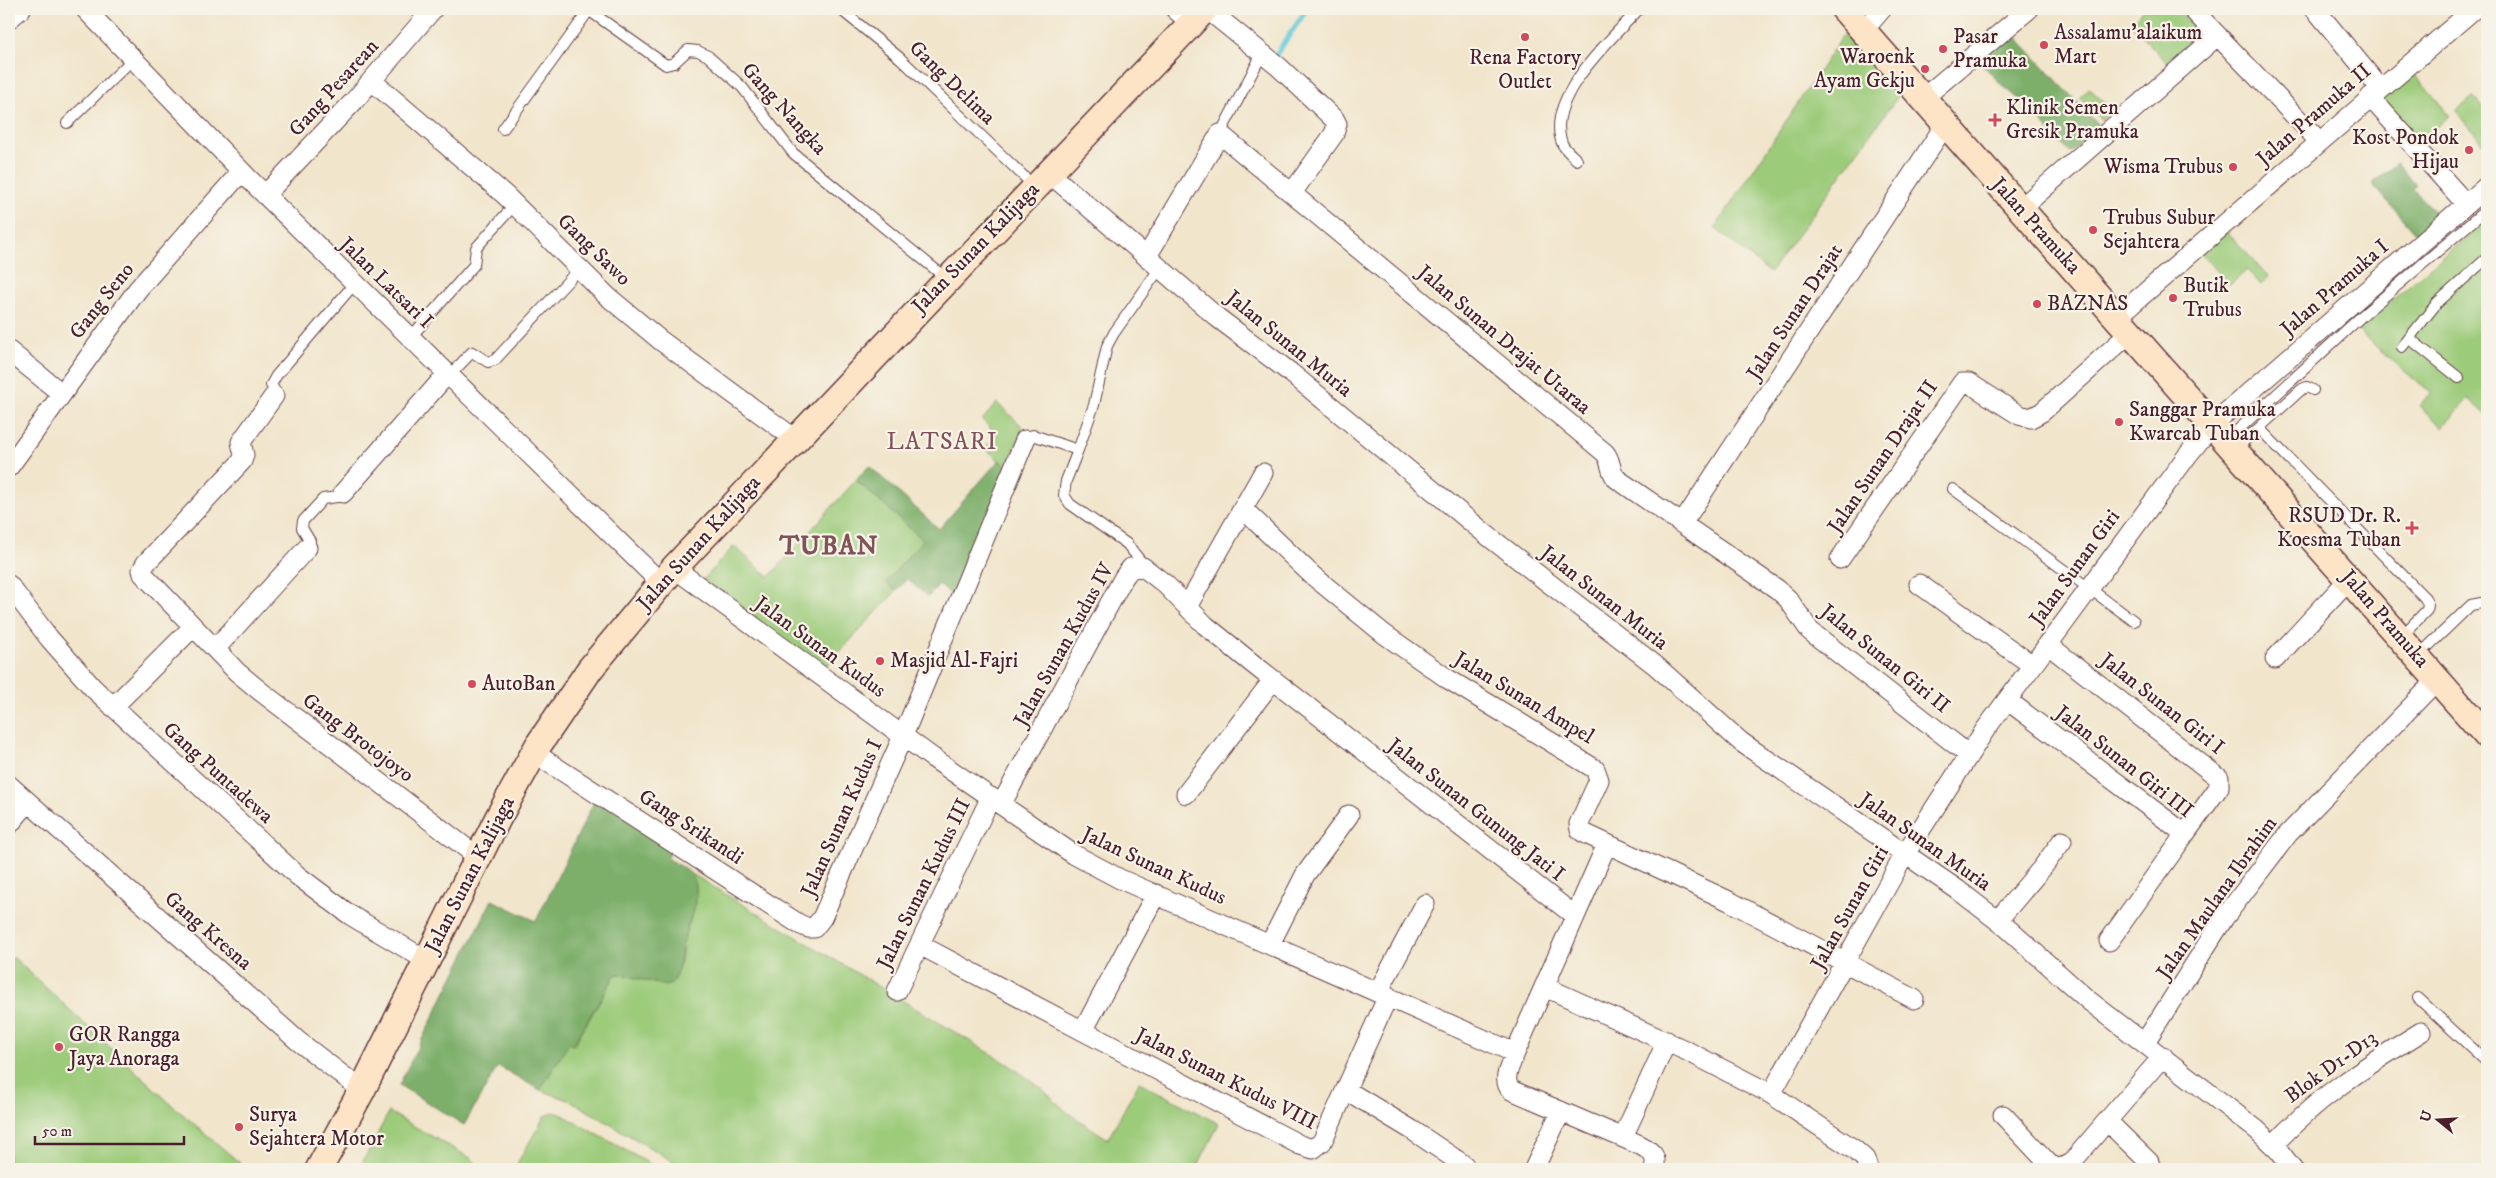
<svg xmlns="http://www.w3.org/2000/svg" width="2496" height="1178" font-family="'IM FELL DW Pica',serif">
  <style>
    .green { fill: #9ccb7a; stroke: #737552 }
    .forest { fill: #7daf6a; stroke: #64674a }
    .lines { fill: none; stroke-linecap: round; stroke-linejoin: round }
    .stream { stroke: #5fc9da; stroke-width: 5.5 }
    .service-casing { stroke: #633d43; stroke-width: 12 }
    .minor-casing { stroke: #633d43; stroke-width: 21 }
    .secondary-casing { stroke: #633d43; stroke-width: 29 }
    .service { stroke: #fff; stroke-width: 10 }
    .minor { stroke: #fff; stroke-width: 19 }
    .secondary { stroke: #fee4c6; stroke-width: 26 }
    .poi-dot { fill: #d1495b; stroke: #f7f3e8; stroke-width: 2 }
    .labels { text-anchor: middle; dominant-baseline: central; stroke-width: 4.5; stroke-linejoin: round; paint-order: stroke }
    .poi-label { font-size: 21px; fill: #4a1f2b; stroke: #f7f3e8; text-anchor: start }
    .street-label { font-size: 21px; fill: #4a1f2b; stroke: #f7f3e8 }
    .quarter-label { font-size: 24px; letter-spacing: 1px; fill: #815257; stroke: #f7f3e8 }
    .district-label { font-size: 26px; font-weight: bold; letter-spacing: 1px; fill: #815257; stroke: #f7f3e8 }
  </style>
  <rect width="100%" height="100%" fill="#f7f3e8"/>
  <filter id="ink" filterUnits="userSpaceOnUse"><feTurbulence type="fractalNoise" baseFrequency=".02" numOctaves="2"/><feDisplacementMap in="SourceGraphic" scale="10" xChannelSelector="R" yChannelSelector="G"/><feConvolveMatrix kernelMatrix="1 2 1 2 8 2 1 2 1" color-interpolation-filters="sRGB"/></filter>
  <filter id="wash" filterUnits="userSpaceOnUse"><feTurbulence type="fractalNoise" baseFrequency=".0096" numOctaves="4" result="noise"/><feDisplacementMap in="SourceGraphic" scale="20" xChannelSelector="R" yChannelSelector="G"/><feGaussianBlur stdDeviation="1.12" result="paint"/><feColorMatrix in="noise" values="0 0 0 0 0 0 0 0 0 0 0 0 0 0 0 0 0 1.4 0 .05"/><feComposite in="paint" operator="in"/></filter>
  <g filter="url(#wash)">
    <rect width="100%" height="100%" fill="#f1e5cb"/>
    <!-- green -->
    <path class="green" d="M2144,9H2177L2203,36L2171,67L2130,23Z
      M1843,35L1899,95L1770,273L1715,228Z
      M2410,68L2450,116L2418,142L2377,96Z
      M2089,88L2112,110L2101,120L2079,98Z
      M2473,97L2487,113V147L2456,111Z
      M2487,219V416L2468,399L2443,427L2419,406L2430,393L2357,330Z
      M2227,232L2269,277L2261,285L2247,270L2230,285L2202,254Z
      M997,403L1023,427L1007,467L985,448L997,435L982,420Z
      M856,480L923,540L886,582L896,591L823,670L702,581L734,546L769,577Z
      M692,874L1008,1064L1040,1087L1068,1113L1108,1139L1139,1082L1219,1124L1196,1169H686L571,1101L540,1090L569,1042L574,1045L615,975L621,974L662,985L671,984L681,961L683,941L693,912L696,895Z
      M13,957L173,1106L247,1169H9V963Z
      M389,1112L472,1159L481,1169H359Z
      M553,1112L561,1114L659,1169H514L544,1117Z"/>
    <!-- forest -->
    <path class="forest" d="M2009,29L2100,127L2070,153L2024,103L2002,85L1976,58Z
      M2396,163L2416,185L2413,189L2438,216L2417,234L2372,184Z
      M999,460L1007,467L955,598L939,584L928,597L907,579L896,591L886,582L923,540L856,480L869,466L939,529Z
      M596,798L673,848L667,858C675,863 691,870 694,879C702,900 688,920 684,939C680,955 681,970 671,984L666,986L621,974L615,975L573,1045L569,1043L540,1090L498,1066L464,1125L399,1085L492,900L536,921Z"/>
    <g class="lines">
      <!-- stream -->
      <path class="stream" d="M1273,59L1307,9"/>
    </g>
  </g>
  <g filter="url(#ink)">
    <g class="lines">
      <defs>
        <path id="service" d="M587,9L666,65L674,63L688,50L698,51L708,56L742,87L793,153L947,279
          M840,9L900,58L1035,187
          M67,123L133,59
          M503,129L590,9
          M1220,134L1262,54
          M1577,160C1572,155 1564,149 1562,143C1544,98 1612,39 1639,9
          M410,338L474,265L476,248L515,204
          M2409,338L2459,378
          M2402,347L2437,303L2487,258
          M449,376L472,352L488,362L495,360L579,269
          M274,396L275,391L271,385L276,376L355,283
          M2259,428L2302,389L2307,387L2313,390
          M1025,440L1029,436L1033,435L1078,450L1094,405L1107,346L1114,333L1160,268
          M2227,440L2364,314L2487,209
          M2235,449L2259,428L2425,598L2428,605L2427,610L2401,637
          M1078,450L1066,481L1064,495L1070,504L1127,544L1146,568
          M1953,489L2134,621
          M307,548L310,541L302,528L303,521L323,499L337,497L343,493
          M2418,656L2471,605L2481,603L2487,606
          M2418,998L2487,1062"/>
        <path id="minor" d="M85,9L251,181L661,583
          M1175,9L1191,23
          M1207,9L1279,67L1335,120L1337,124L1334,134L1292,193
          M2192,9L2319,141
          M2315,9L2380,88
          M9,19L21,9
          M1863,31L1882,9
          M372,81L505,195L607,296L660,340L795,439
          M2370,97L2466,204
          M1922,99L2029,9
          M1048,172L1218,318L1291,373L1488,536L1655,665L1741,742L1958,890L2006,927L2088,1000L2257,1130L2279,1151L2293,1169
          M265,195L354,101L433,9
          M2020,209L2217,36
          M1147,256L1220,134L1605,453C1612,461 1609,471 1617,479L1777,589L1788,599L1810,631L1969,755
          M2117,317L2474,9
          M9,351L61,393
          M274,396L241,442L244,455L242,461L146,563L142,570L143,574L237,672L260,691L478,857
          M9,467L138,289L241,172
          M343,493L447,374
          M1243,509L1312,575L1384,634L1448,679L1595,769L1599,780L1579,824L1580,830L1584,833L1729,901L1914,999
          M1682,524L1945,125
          M1840,559L1962,383H1969L2019,415L2031,418L2042,412L2131,332
          M674,568L933,758L1073,854L1120,879L1515,1053C1511,1064 1501,1080 1511,1090L1640,1145C1651,1151 1658,1156 1654,1169
          M1919,584L2032,665
          M9,585L49,638L93,688L298,876L350,915L426,960
          M1187,607L1263,473
          M2047,644L2219,778V787L2185,834
          M215,649L307,548
          M2275,659L2349,579
          M2007,700L2185,834L2109,941
          M113,707L193,627
          M534,753L799,924L808,928H814L822,918L903,736L1025,440
          M9,785L298,1041L362,1090
          M1186,794L1273,680
          M1001,805L1124,577L1131,568L1143,567L1165,584L1205,625L1253,664L1575,916
          M9,825L28,802
          M1998,920L2042,868L2062,841
          M1270,944L1305,875L1349,815
          M920,945L1083,1031L1156,894
          M1545,987L1687,1051L1771,1094L1905,854L1985,730L2187,456L2213,424L2487,186
          M897,991L991,797
          M1378,992L1425,904
          M1083,1031L1300,1145L1313,1149L1322,1142L1388,996
          M2145,1042L2224,918L2288,834L2438,679
          M1515,1053L1607,844
          M1346,1090L1412,1130L1464,1165
          M1771,1094L1855,1150L1865,1159L1868,1169
          M2003,1115L2049,1164L2059,1169L2071,1163L2107,1121
          M1623,1137L1667,1041
          M2273,1145C2320,1095 2363,1068 2421,1032
          M1534,1169L1561,1111
          M2151,1169L2149,1162L2107,1121L2163,1056"/>
        <path id="secondary" d="M1844,9L2487,736
          M319,1169L362,1090L498,818L539,744L590,669L674,568L1205,9"/>
      </defs>
      <!-- service casing -->
      <use href="#service" class="service-casing"/>
      <!-- minor casing -->
      <use href="#minor" class="minor-casing"/>
      <!-- secondary casing -->
      <use href="#secondary" class="secondary-casing"/>
      <!-- service -->
      <use href="#service" class="service"/>
      <!-- minor -->
      <use href="#minor" class="minor"/>
      <!-- secondary -->
      <use href="#secondary" class="secondary"/>
    </g>
  </g>
  <!-- markers -->
  <g class="poi-dot">
    <circle cx="1525" cy="37" r="5"/>
    <circle cx="2044" cy="45" r="5"/>
    <circle cx="1943" cy="49" r="5"/>
    <circle cx="1925" cy="69" r="5"/>
    <path d="M1992.5 112.5h5v5h5v5h-5v5h-5v-5h-5v-5h5z"/>
    <circle cx="2469" cy="150" r="5"/>
    <circle cx="2233" cy="167" r="5"/>
    <circle cx="2093" cy="230" r="5"/>
    <circle cx="2173" cy="298" r="5"/>
    <circle cx="2037" cy="304" r="5"/>
    <circle cx="2119" cy="422" r="5"/>
    <path d="M2409.5 520.5h5v5h5v5h-5v5h-5v-5h-5v-5h5z"/>
    <circle cx="880" cy="661" r="5"/>
    <circle cx="472" cy="684" r="5"/>
    <circle cx="59" cy="1047" r="5"/>
    <circle cx="239" cy="1127" r="5"/>
  </g>
  <g class="labels">
    <!-- poi labels -->
    <g class="poi-label">
      <text x="2054" y="33">Assalamu'alaikum<tspan x="2054" dy="24">Mart</tspan></text>
      <text x="1953" y="37">Pasar<tspan x="1953" dy="24">Pramuka</tspan></text>
      <text x="1915" y="57" text-anchor="end">Waroenk<tspan x="1915" dy="24">Ayam Gekju</tspan></text>
      <text x="1525" y="58" text-anchor="middle">Rena Factory<tspan x="1525" dy="24">Outlet</tspan></text>
      <text x="2006" y="108">Klinik Semen<tspan x="2006" dy="24">Gresik Pramuka</tspan></text>
      <text x="2459" y="138" text-anchor="end">Kost Pondok<tspan x="2459" dy="24">Hijau</tspan></text>
      <text x="2223" y="167" text-anchor="end">Wisma Trubus</text>
      <text x="2103" y="218">Trubus Subur<tspan x="2103" dy="24">Sejahtera</tspan></text>
      <text x="2183" y="286">Butik<tspan x="2183" dy="24">Trubus</tspan></text>
      <text x="2047" y="304">BAZNAS</text>
      <text x="2129" y="410">Sanggar Pramuka<tspan x="2129" dy="24">Kwarcab Tuban</tspan></text>
      <text x="2401" y="516" text-anchor="end">RSUD Dr. R.<tspan x="2401" dy="24">Koesma Tuban</tspan></text>
      <text x="890" y="661">Masjid Al-Fajri</text>
      <text x="482" y="684">AutoBan</text>
      <text x="69" y="1035">GOR Rangga<tspan x="69" dy="24">Jaya Anoraga</tspan></text>
      <text x="249" y="1115">Surya<tspan x="249" dy="24">Sejahtera Motor</tspan></text>
    </g>
    <!-- street labels -->
    <g class="street-label">
      <text transform="translate(952 83) rotate(44)">Gang Delima</text>
      <text transform="translate(334 88) rotate(-48)">Gang Pesarean</text>
      <text transform="translate(784 109) rotate(48)">Gang Nangka</text>
      <text transform="translate(2314 115) rotate(-41)">Jalan Pramuka II</text>
      <text transform="translate(2036 226) rotate(48)">Jalan Pramuka</text>
      <text transform="translate(976 248) rotate(-46)">Jalan Sunan Kalijaga</text>
      <text transform="translate(594 250) rotate(44)">Gang Sawo</text>
      <text transform="translate(386 283) rotate(44)">Jalan Latsari I</text>
      <text transform="translate(2335 288) rotate(-41)">Jalan Pramuka I</text>
      <text transform="translate(102 301) rotate(-52)">Gang Seno</text>
      <text transform="translate(1795 312) rotate(-57)">Jalan Sunan Drajat</text>
      <text transform="translate(1504 340) rotate(40)">Jalan Sunan Drajat Utaraa</text>
      <text transform="translate(1289 344) rotate(39)">Jalan Sunan Muria</text>
      <text transform="translate(1883 457) rotate(-56)">Jalan Sunan Drajat II</text>
      <text transform="translate(699 543) rotate(-48)">Jalan Sunan Kalijaga</text>
      <text transform="translate(2075 568) rotate(-54)">Jalan Sunan Giri</text>
      <text transform="translate(1604 598) rotate(38)">Jalan Sunan Muria</text>
      <text transform="translate(2385 619) rotate(49)">Jalan Pramuka</text>
      <text transform="translate(1064 645) rotate(-61)">Jalan Sunan Kudus IV</text>
      <text transform="translate(820 647) rotate(36)">Jalan Sunan Kudus</text>
      <text transform="translate(1885 659) rotate(39)">Jalan Sunan Giri II</text>
      <text transform="translate(1524 698) rotate(31)">Jalan Sunan Ampel</text>
      <text transform="translate(2162 704) rotate(38)">Jalan Sunan Giri I</text>
      <text transform="translate(358 738) rotate(37)">Gang Brotojoyo</text>
      <text transform="translate(2124 762) rotate(38)">Jalan Sunan Giri III</text>
      <text transform="translate(218 773) rotate(42)">Gang Puntadewa</text>
      <text transform="translate(1476 810) rotate(38)">Jalan Sunan Gunung Jati I</text>
      <text transform="translate(842 818) rotate(-66)">Jalan Sunan Kudus I</text>
      <text transform="translate(691 827) rotate(33)">Gang Srikandi</text>
      <text transform="translate(1925 842) rotate(35)">Jalan Sunan Muria</text>
      <text transform="translate(1154 866) rotate(25)">Jalan Sunan Kudus</text>
      <text transform="translate(470 875) rotate(-63)">Jalan Sunan Kalijaga</text>
      <text transform="translate(924 884) rotate(-64)">Jalan Sunan Kudus III</text>
      <text transform="translate(2217 898) rotate(-55)">Jalan Maulana Ibrahim</text>
      <text transform="translate(1850 908) rotate(-61)">Jalan Sunan Giri</text>
      <text transform="translate(208 931) rotate(41)">Gang Kresna</text>
      <text transform="translate(2331 1067) rotate(-36)">Blok D1-D13</text>
      <text transform="translate(1226 1079) rotate(27)">Jalan Sunan Kudus VIII</text>
    </g>
    <!-- quarter labels -->
    <g class="quarter-label">
      <text x="942" y="442">LATSARI</text>
    </g>
    <!-- district labels -->
    <g class="district-label">
      <text x="829" y="546">TUBAN</text>
    </g>
  </g>
  <!-- margin -->
  <rect width="2496" height="1178" fill="none" stroke="#f7f3e8" stroke-width="30"/>
  <!-- north arrow -->
  <g transform="translate(2438 1120) rotate(288)" stroke="#f7f3e8" stroke-width="4" paint-order="stroke">
  <path d="M0-4L9 19L0 12L-9 19Z" fill="#4a1f2b"/>
  <text y="-8" font-size="14" font-weight="bold" text-anchor="middle" fill="#4a1f2b">U</text>
  </g>
  <!-- scale -->
  <path d="M35 1136v8h149v-8" fill="none" stroke="#4a1f2b" stroke-width="2.5"/>
  <text x="42" y="1136" font-size="15" fill="#4a1f2b" stroke="#f7f3e8" stroke-width="4" paint-order="stroke">50 m</text>
</svg>
